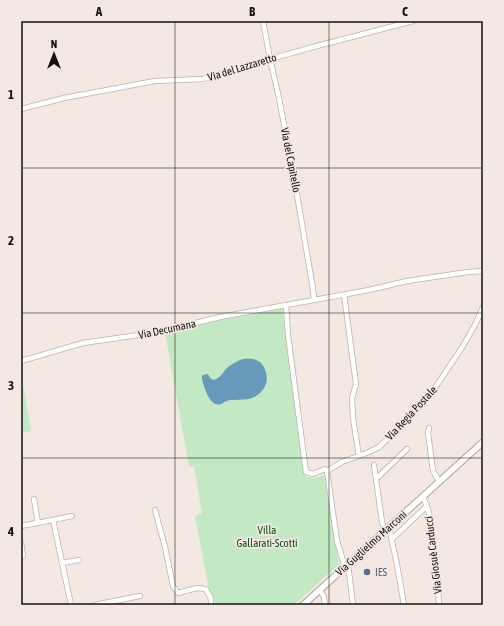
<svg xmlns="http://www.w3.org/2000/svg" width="504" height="626" font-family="'Asap Condensed',sans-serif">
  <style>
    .green { fill: #c2e9c3 }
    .water { fill: #6699ba }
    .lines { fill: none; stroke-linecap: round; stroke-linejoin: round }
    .minor-casing { stroke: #bcb3ac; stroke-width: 6 }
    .tertiary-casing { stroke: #bcb3ac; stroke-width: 8 }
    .minor { stroke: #fff; stroke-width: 4.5 }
    .tertiary { stroke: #fff; stroke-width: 5.5 }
    .grid { fill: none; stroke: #161210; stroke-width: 1; stroke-opacity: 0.55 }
    .service-dot { fill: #5c6f8a; stroke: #f3e9e2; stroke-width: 1.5 }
    .labels { text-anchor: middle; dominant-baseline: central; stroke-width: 3.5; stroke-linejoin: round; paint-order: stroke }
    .street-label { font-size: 11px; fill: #161210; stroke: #f3e9e2 }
    .park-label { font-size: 11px; fill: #084a16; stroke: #f3e9e2 }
    .service-label { font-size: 11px; fill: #4e5e75; stroke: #f3e9e2; text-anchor: start }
    .neatline { fill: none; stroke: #161210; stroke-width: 1.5 }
    .grid-label { font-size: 13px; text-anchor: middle; font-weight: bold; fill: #161210 }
  </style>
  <rect width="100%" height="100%" fill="#f3e9e2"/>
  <!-- green -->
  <path class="green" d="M282,309L303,467L306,477L316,478L324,475L339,564L294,605H212L195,516L202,513L194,467L189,466L165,333L217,321Z
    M21,374L31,431L21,433Z"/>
  <!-- water -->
  <path class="water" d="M243,359C248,359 254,358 258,361C266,365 269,379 265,386C263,391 258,395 254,397C247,401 239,399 232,400C227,400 225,402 221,404C210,408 204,387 202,379V376L203,375L208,374L210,378L213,380C219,379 222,374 226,369C230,365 237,361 243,359Z"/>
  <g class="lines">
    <defs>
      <path id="minor" d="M263,21L270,59L279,98L294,177L313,289L314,300
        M21,109L64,98L155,81L203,79L270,59L317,46L413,21
        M344,295L356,384L352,399L353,418L359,456
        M286,305L288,335L306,472L313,474L325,469L327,471L337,541L345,567
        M21,361L83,343L159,332L220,317L369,290L407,281L468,272L483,271
        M429,428L428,433L433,471L439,481
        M374,465L382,522L385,530
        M327,471L342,462L369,452L379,447L395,432L430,395L463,346L476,323L483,307
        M376,479L407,449
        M423,496L429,513L437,573L439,605
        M34,499L38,523
        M155,510L165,547L173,586L178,593L197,588L206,589L211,599V605
        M53,520L72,516
        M21,526L53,520L71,605
        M389,527C395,553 400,579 404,605
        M392,539L427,506
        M21,543L23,556
        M62,563L79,560
        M348,564L353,605
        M320,590L324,597L325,605
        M94,605L140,596"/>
      <path id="tertiary" d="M303,605L483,442"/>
    </defs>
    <!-- minor casing -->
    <use href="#minor" class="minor-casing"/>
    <!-- tertiary casing -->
    <use href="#tertiary" class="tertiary-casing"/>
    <!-- minor -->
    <use href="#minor" class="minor"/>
    <!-- tertiary -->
    <use href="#tertiary" class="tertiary"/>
  </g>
  <!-- grid -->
  <path class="grid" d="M175,21V605M329,21V605M21,168H483M21,313H483M21,458H483"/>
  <!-- markers -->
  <circle class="service-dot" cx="367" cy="572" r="4"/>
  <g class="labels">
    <!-- street labels -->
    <g class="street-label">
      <text transform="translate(242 67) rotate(-17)">Via del Lazzaretto</text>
      <text transform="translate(291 160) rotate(79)">Via del Capitello</text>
      <text transform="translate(167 329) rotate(-12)">Via Decumana</text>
      <text transform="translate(411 413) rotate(-47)">Via Regia Postale</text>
      <text transform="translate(371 543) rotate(-42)">Via Guglielmo Marconi</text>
      <text transform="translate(433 555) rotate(-97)">Via Giosuè Carducci</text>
    </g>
    <!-- park labels -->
    <g class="park-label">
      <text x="267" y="530">Villa<tspan x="267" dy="13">Gallarati-Scotti</tspan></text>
    </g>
    <!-- service labels -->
    <g class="service-label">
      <text x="375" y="572">IES</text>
    </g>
  </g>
  <!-- border -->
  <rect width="504" height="626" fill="none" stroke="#f3e9e2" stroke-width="44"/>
  <!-- north arrow -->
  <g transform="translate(54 54)" stroke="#f3e9e2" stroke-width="3" paint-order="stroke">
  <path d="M0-3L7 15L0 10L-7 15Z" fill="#161210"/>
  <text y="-6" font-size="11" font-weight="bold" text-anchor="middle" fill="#161210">N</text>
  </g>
  <rect x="22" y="22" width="460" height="582" class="neatline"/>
  <g class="grid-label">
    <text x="99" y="16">A</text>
    <text x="252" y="16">B</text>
    <text x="405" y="16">C</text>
    <text x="11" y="99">1</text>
    <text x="11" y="245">2</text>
    <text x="11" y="390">3</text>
    <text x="11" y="536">4</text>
  </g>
</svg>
